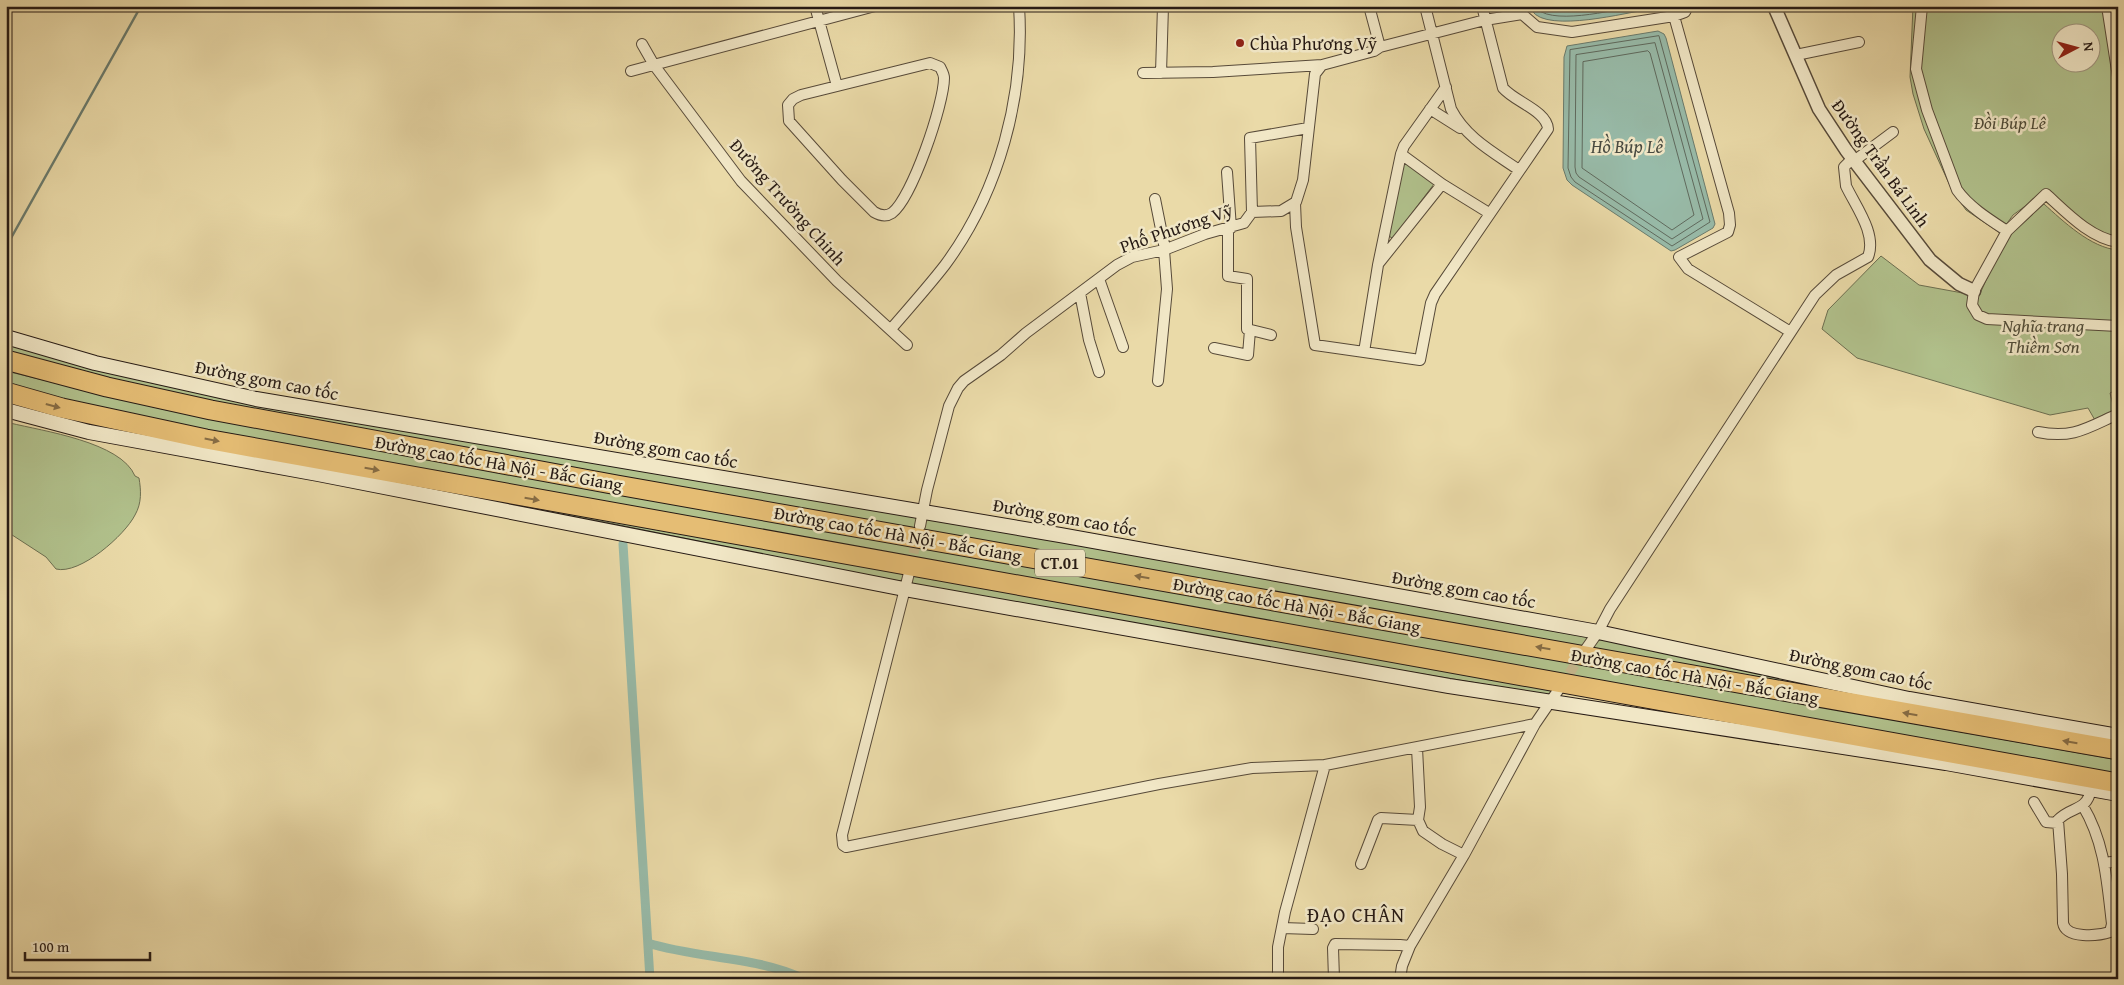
<svg xmlns="http://www.w3.org/2000/svg" width="2124" height="985" font-family="'Gentium Book Plus',serif">
  <style>
    .green { fill: #b1c18c; stroke: #6c6e50; fill-rule: evenodd }
    .water { fill: #98bba9; stroke: #6a7b6d }
    .lines { fill: none; stroke-linecap: round; stroke-linejoin: round }
    .shore { stroke: #5f6a5e; stroke-width: 1 }
    .stream { stroke: #6a7b6d; stroke-width: 2.5 }
    .canal { stroke: #98bba9; stroke-width: 9 }
    .minor-tunnel { stroke: #c3b48a; stroke-width: 10; stroke-dasharray: 10 5; stroke-linecap: butt }
    .minor-casing { stroke: #574a39; stroke-width: 12 }
    .tertiary-casing { stroke: #574a39; stroke-width: 15 }
    .secondary-casing { stroke: #261a14; stroke-width: 16 }
    .motorway-casing { stroke: #261a14; stroke-width: 21 }
    .minor { stroke: #f1e7c6; stroke-width: 10 }
    .tertiary { stroke: #f1e7c6; stroke-width: 12 }
    .secondary { stroke: #f1e7c6; stroke-width: 14 }
    .motorway { stroke: #e5bd74; stroke-width: 19 }
    .oneway { fill: #866c44 }
    .poi-dot { fill: #8f2418; stroke: #f1e7c6; stroke-width: 2 }
    .labels { text-anchor: middle; dominant-baseline: central; stroke-width: 5; stroke-linejoin: round; paint-order: stroke }
    .shield { fill: #f1e7c6; stroke: #635849; stroke-width: 1 }
    .shield-label { font-size: 16px; font-weight: bold; fill: #261a14 }
    .poi-label { font-size: 18px; fill: #261a14; stroke: #f1e7c6; text-anchor: start }
    .park-label { font-size: 18px; font-style: italic; fill: #504c38; stroke: #f1e7c6 }
    .street-label { font-size: 18px; fill: #261a14; stroke: #f1e7c6 }
    .water-label { font-size: 19px; font-style: italic; fill: #484a41; stroke: #f1e7c6 }
    .quarter-label { font-size: 20px; letter-spacing: 1px; fill: #261a14; stroke: #f1e7c6 }
  </style>
  <rect width="100%" height="100%" fill="#eadaa8"/>
  <filter id="stains"><feTurbulence type="fractalNoise" baseFrequency=".004" numOctaves="4"/><feColorMatrix values="0 0 0 0 .2 0 0 0 0 .09 0 0 0 0 .02 0 0 0 .5 -.17"/></filter>
  <radialGradient id="worn" r=".72"><stop offset=".6" stop-color="#630" stop-opacity="0"/><stop offset="1" stop-color="#630" stop-opacity=".3"/></radialGradient>
  <!-- green -->
  <path class="green" d="M1913,6H2108L2118,46V99H2115V121L2118,122V245L2072,223L2039,196L2013,215L2000,233L1966,210L1952,190L1924,129L1913,94L1910,77ZM2062,32H2092V62H2062Z
    M1406,163L1434,184L1393,238L1390,237L1389,233L1403,164Z
    M2044,204C2063,221 2091,248 2118,250V389L2110,393L2115,413L2096,422L2088,408L2050,415L1857,358L1822,329L1828,310L1881,256L1919,285L1979,296L2004,240Z
    M6,343L152,383L239,401L918,517L916,528L914,530L252,413L6,356Z
    M6,371L162,409L458,464L2118,760V775L152,421L6,385Z
    M6,400L905,571L902,580L900,581L879,578L605,522L141,438L6,406Z
    M10,423C43,431 121,442 135,476L139,478C141,490 142,503 135,515C125,535 80,575 56,569L46,557L6,531V429Z
    M929,518L1586,636L1587,641L1582,647L923,532L924,523Z
    M911,573L1557,687L1550,695L1290,652L911,584Z
    M1602,639L1907,704L1590,651L1595,642Z"/>
  <!-- water -->
  <path class="water" d="M1530,6H1640V11C1620,14 1536,35 1530,6Z
    M1658,31L1664,34L1666,38L1715,224L1713,228L1675,250L1671,251L1572,185L1567,180L1563,168L1564,57L1567,46Z"/>
  <g class="lines">
    <!-- shore -->
    <path class="shore" d="M1535,6C1546,27 1615,10 1635,6
      M1543,6L1562,11L1598,6
      M1659,36L1710,222L1672,246L1575,182L1571,177L1568,168L1570,50Z
      M1655,43L1703,219L1672,239L1579,177L1576,173L1575,167L1576,55Z
      M1648,51L1650,53L1694,215L1672,230L1582,168L1583,62Z"/>
    <!-- stream -->
    <path class="stream" d="M6,247L141,6"/>
    <!-- canal -->
    <path class="canal" d="M623,544L650,979
      M648,943C698,959 756,956 804,979"/>
    <!-- minor-tunnel -->
    <path class="minor-tunnel" d="M910,568L918,534
      M1561,686L1582,654"/>
    <defs>
      <path id="minor" d="M815,6L837,86
        M1369,6L1380,47
        M1425,6L1451,109C1466,138 1493,152 1519,170
        M1521,6L1522,14L1537,27L1572,32L1674,16L1685,12L1688,6
        M1922,6L1916,69L1927,110L1957,190C1969,207 1990,220 2007,231
        M2107,6L2118,77
        M1674,16L1729,213L1730,225L1728,232L1679,257L1688,269L1789,331
        M642,44L654,65L741,181L837,281L907,345
        M1796,55L1859,42
        M930,63L940,67C942,71 944,74 944,78C944,104 912,198 892,213C886,217 879,215 874,212L842,180L789,121L788,105L793,99L801,95Z
        M631,71L875,6
        M1143,73L1213,72L1322,65
        M1161,73L1163,6
        M1430,109L1460,128
        M1401,154L1442,184L1489,213
        M1854,161L1893,132
        M1227,172L1231,228
        M1155,199L1165,249
        M1295,203L1296,227L1315,345L1420,360L1431,303L1435,294L1548,129C1547,111 1515,102 1503,88L1482,6
        M1252,212L1250,138L1308,128
        M1228,229V276L1247,279V329L1271,335
        M2118,242C2090,238 2066,212 2046,194L2007,231L1974,291L1972,305L1978,315L1987,319L2118,326
        M1379,263L1442,184
        M1099,279L1123,347
        M1080,293L1089,340L1099,372
        M891,329C909,308 928,287 945,265C999,192 1025,96 1019,6
        M1214,348L1248,355L1250,330
        M1364,352L1378,265L1401,154L1404,146L1446,87
        M1158,381L1167,289L1164,250
        M2038,432C2073,439 2087,428 2118,414
        M920,526L927,490L949,406L958,388L964,381L1001,355L1026,333L1117,265L1132,257L1164,250L1205,234L1244,223L1252,212L1281,211L1296,202L1303,180L1315,74L1322,65L1374,51L1380,47L1485,20L1522,14
        M909,573L842,835L843,845L846,847L1159,784L1252,768L1325,765
        M1586,649L1598,632L1610,609L1815,295L1836,275L1868,257C1877,234 1856,207 1846,186L1844,167L1852,159
        M1417,748L1420,807L1418,820L1423,831L1442,844L1464,855
        M2034,802L2046,822L2057,823
        M2083,806C2105,843 2107,882 2112,924L2110,932C2098,936 2066,939 2063,923L2062,874L2058,820C2071,806 2087,812 2091,789
        M2105,863L2118,861
        M1361,864L1378,820L1381,818L1418,820
        M1282,928L1313,929
        M1278,979V947L1285,912L1325,765L1535,724
        M1334,979L1333,948L1335,944L1400,945L1410,946
        M1400,979L1402,966L1410,946L1464,855L1535,724L1559,689"/>
      <path id="tertiary" d="M1774,6L1819,109L1846,150L1930,260L1959,284L1974,291"/>
      <path id="secondary" d="M6,337L95,363L256,399L1060,535L1598,632L1909,699L2118,736
        M6,410L89,432L318,474L904,589L1449,686L1946,763L2118,794"/>
      <path id="motorway" d="M6,360L107,387L211,410L617,485L2118,750
        M6,392L62,408L206,439L2118,783"/>
    </defs>
    <!-- minor casing -->
    <use href="#minor" class="minor-casing"/>
    <!-- tertiary casing -->
    <use href="#tertiary" class="tertiary-casing"/>
    <!-- secondary casing -->
    <use href="#secondary" class="secondary-casing"/>
    <!-- motorway casing -->
    <use href="#motorway" class="motorway-casing"/>
    <!-- minor -->
    <use href="#minor" class="minor"/>
    <!-- tertiary -->
    <use href="#tertiary" class="tertiary"/>
    <!-- secondary -->
    <use href="#secondary" class="secondary"/>
    <!-- motorway -->
    <use href="#motorway" class="motorway"/>
  </g>
  <!-- one-way arrows -->
  <defs><path id="oneway-solid" d="M-6-.8H1V-3.2L6.5 0L1 3.2V.8H-6Z" transform="scale(1.25)"/></defs>
  <g class="oneway">
    <use href="#oneway-solid" transform="translate(53 406) rotate(15)"/>
    <use href="#oneway-solid" transform="translate(212 440) rotate(11)"/>
    <use href="#oneway-solid" transform="translate(372 469) rotate(10)"/>
    <use href="#oneway-solid" transform="translate(532 499) rotate(10)"/>
    <use href="#oneway-solid" transform="translate(1142 577) rotate(-170)"/>
    <use href="#oneway-solid" transform="translate(1543 648) rotate(-170)"/>
    <use href="#oneway-solid" transform="translate(1910 714) rotate(-170)"/>
    <use href="#oneway-solid" transform="translate(2070 742) rotate(-170)"/>
  </g>
  <!-- markers -->
  <circle class="poi-dot" cx="1240" cy="43" r="5"/>
  <g class="labels">
    <!-- shield labels -->
    <rect class="shield" x="1035" y="549.5" width="50" height="27" rx="4"/>
    <g class="shield-label">
      <text x="1060" y="563">CT.01</text>
    </g>
    <!-- poi labels -->
    <g class="poi-label">
      <text x="1250" y="43">Chùa Phương Vỹ</text>
    </g>
    <!-- park labels -->
    <g class="park-label">
      <text x="2010" y="122">Đồi Búp Lê</text>
      <text x="2043" y="325">Nghĩa trang<tspan x="2043" dy="21">Thiềm Sơn</tspan></text>
    </g>
    <!-- street labels -->
    <g class="street-label">
      <text transform="translate(1881 163) rotate(54)">Đường Trần Bá Linh</text>
      <text transform="translate(788 202) rotate(48)">Đường Trường Chinh</text>
      <text transform="translate(1176 228) rotate(-19)">Phố Phương Vỹ</text>
      <text transform="translate(267 380) rotate(11)">Đường gom cao tốc</text>
      <text transform="translate(666 449) rotate(10)">Đường gom cao tốc</text>
      <text transform="translate(499 463) rotate(10)">Đường cao tốc Hà Nội - Bắc Giang</text>
      <text transform="translate(1065 517) rotate(10)">Đường gom cao tốc</text>
      <text transform="translate(898 534) rotate(10)">Đường cao tốc Hà Nội - Bắc Giang</text>
      <text transform="translate(1464 589) rotate(10)">Đường gom cao tốc</text>
      <text transform="translate(1297 605) rotate(10)">Đường cao tốc Hà Nội - Bắc Giang</text>
      <text transform="translate(1861 669) rotate(12)">Đường gom cao tốc</text>
      <text transform="translate(1695 676) rotate(10)">Đường cao tốc Hà Nội - Bắc Giang</text>
    </g>
    <!-- water labels -->
    <g class="water-label">
      <text x="1627" y="146">Hồ Búp Lê</text>
    </g>
    <!-- quarter labels -->
    <g class="quarter-label">
      <text x="1356" y="914">ĐẠO CHÂN</text>
    </g>
  </g>
  <!-- margin -->
  <rect width="2124" height="985" fill="none" stroke="#eadaa8" stroke-width="25"/>
  <rect x="8" y="8" width="2109" height="970" fill="none" stroke="#261a14" stroke-width="2.5"/>
  <rect x="12" y="12" width="2099" height="960" fill="none" stroke="#261a14"/>
  <!-- north arrow -->
  <g transform="translate(2076 48) rotate(84)"><circle r="24" fill="#f1e7c6" stroke="#a0957f"/>
  <path d="M0-4L9 19L0 12L-9 19Z" fill="#8f2418"/>
  <text y="-8" font-size="14" font-weight="bold" text-anchor="middle" fill="#261a14">N</text>
  </g>
  <!-- scale -->
  <path d="M25 952v8h125v-8" fill="none" stroke="#261a14" stroke-width="2.5"/>
  <text x="32" y="952" font-size="15" fill="#261a14" stroke="#f1e7c6" stroke-width="4" paint-order="stroke">100 m</text>
  <rect width="100%" height="100%" filter="url(#stains)"/>
  <rect width="100%" height="100%" fill="url(#worn)"/>
</svg>
